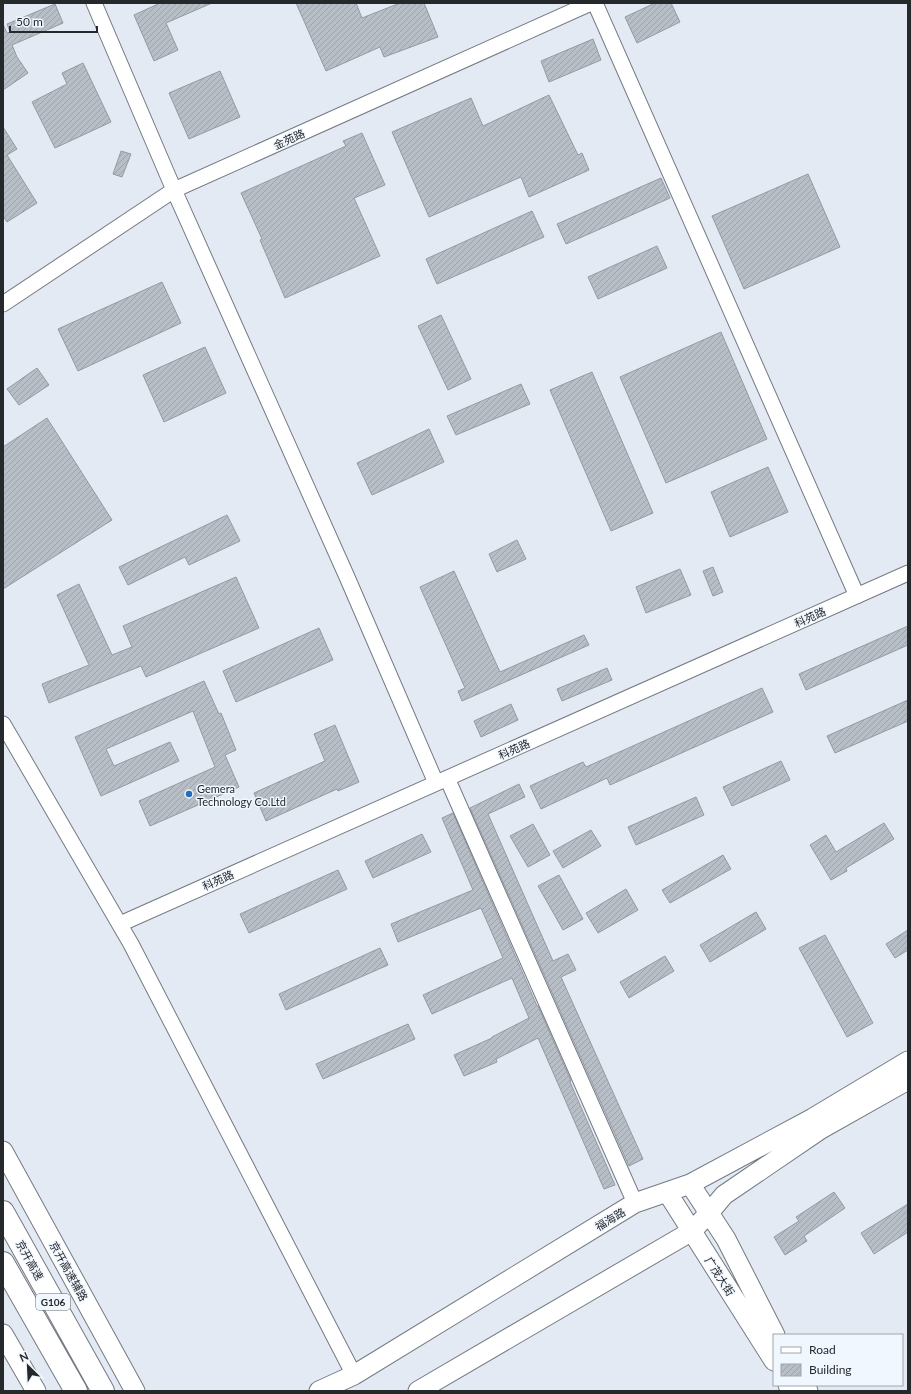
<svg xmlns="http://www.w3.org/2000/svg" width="911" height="1394" font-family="Lato,'Noto Sans SC',sans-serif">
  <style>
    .building { fill: url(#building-hatch); stroke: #949aa2 }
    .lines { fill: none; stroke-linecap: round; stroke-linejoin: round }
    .minor-casing { stroke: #747a82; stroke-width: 17 }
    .major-casing { stroke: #747a82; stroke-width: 21 }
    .highway-casing { stroke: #747a82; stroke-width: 24 }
    .minor { stroke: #fff; stroke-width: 15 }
    .major { stroke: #fff; stroke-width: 19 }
    .highway { stroke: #fff; stroke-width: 22 }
    .poi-dot { fill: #206ebd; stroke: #f1f7fe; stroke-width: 1.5 }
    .labels { text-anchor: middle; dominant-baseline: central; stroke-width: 3; stroke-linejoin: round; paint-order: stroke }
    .shield { fill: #f1f7fe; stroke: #63676b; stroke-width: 1 }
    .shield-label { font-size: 10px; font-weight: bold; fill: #26292c }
    .street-label { font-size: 11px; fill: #26292c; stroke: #f1f7fe }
    .poi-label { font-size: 11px; fill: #26292c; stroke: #f1f7fe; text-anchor: start }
  </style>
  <defs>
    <pattern id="building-hatch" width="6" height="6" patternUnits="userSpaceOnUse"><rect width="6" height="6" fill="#b7bec6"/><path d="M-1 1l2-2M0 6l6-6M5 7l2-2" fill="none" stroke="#9da3aa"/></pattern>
  </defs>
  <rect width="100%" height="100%" fill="#e3eaf3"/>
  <!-- building -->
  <path class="building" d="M158,3H212L166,23L178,50L154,61L134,15L158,4Z
    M296,3H356L362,18L400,3H424L438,37L384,57L380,47L326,71Z
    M655,3H671L680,22L637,43L625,17Z
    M55,4L63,23L12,45L17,57L28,73L3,90V24L7,33L10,32L7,24Z
    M593,39L601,60L549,82L541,61Z
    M83,63L111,122L55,148L32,102L67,84L62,73Z
    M220,71L240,117L189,139L169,93Z
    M549,95L578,155L582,153L589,170L529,197L521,177L429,217L392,132L471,98L483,126Z
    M3,127L17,149L7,155L37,203L7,222L3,216Z
    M362,133L385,185L354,198L380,256L285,298L260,240L262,239L241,193L346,146L343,141Z
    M121,151L131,154L122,177L113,174Z
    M808,174L840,247L744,289L712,216Z
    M661,178L670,198L566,244L557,224Z
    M532,211L544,237L437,284L426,259Z
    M657,246L667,268L598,299L588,277Z
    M162,282L181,323L78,371L58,329Z
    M441,315L471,379L448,390L418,326Z
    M721,332L767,439L666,483L620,377Z
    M205,347L226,393L164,422L143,375Z
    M37,368L49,385L19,405L7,389Z
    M592,372L653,513L611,531L550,390Z
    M521,384L530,404L456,435L447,416Z
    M47,418L112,520L3,589V447Z
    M429,429L444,462L372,495L357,463Z
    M768,467L788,512L730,537L711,492Z
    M227,515L240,541L189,565L185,557L128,585L119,567Z
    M517,540L526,559L497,572L489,554Z
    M713,567L723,592L713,596L703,571Z
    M680,569L691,595L646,613L636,587Z
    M454,571L500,672L584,635L589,645L462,701L458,691L465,688L420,587Z
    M236,577L259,628L146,677L141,666L49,703L42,684L89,665L57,595L79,584L112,655L132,647L123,626Z
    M908,626V645L806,690L799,674Z
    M319,628L333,660L236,702L223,671Z
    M607,668L612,680L562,701L557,689Z
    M204,681L219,714L221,713L236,750L225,755L239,787L150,826L139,801L215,767L193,711L106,749L114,766L170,742L179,761L101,796L75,737Z
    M762,688L773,712L610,785L607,778L541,809L530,786L583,762L586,767Z
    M908,700V721L835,753L827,736Z
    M511,704L518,720L481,737L474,721Z
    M335,725L359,782L338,791L337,789L266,821L254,793L325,761L314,734Z
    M781,761L790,780L732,806L723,787Z
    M519,784L525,797L488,814L553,961L568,954L576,970L561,977L643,1159L629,1166L470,808Z
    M696,797L704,815L636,845L628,827Z
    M453,813L537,1006H538L571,1081L570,1082L615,1185L604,1189L538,1038L496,1059L497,1062L464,1076L454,1055L492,1038V1037L529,1018L512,978L432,1014L423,995L503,958L481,908L398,942L391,924L473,890L442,818Z
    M884,823L894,839L846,868L847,871L831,880L810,845L826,835L836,852Z
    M533,824L550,855L528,867L510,836Z
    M591,830L601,846L563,868L553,851Z
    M422,834L431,852L373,878L365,861Z
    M723,855L731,869L670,903L662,890Z
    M338,870L347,889L249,933L240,914Z
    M559,875L583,919L563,930L538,886Z
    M626,889L638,910L598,933L586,913Z
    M756,912L766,929L710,962L700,945Z
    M908,930V950L895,958L886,944Z
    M825,935L873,1023L847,1037L799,948Z
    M380,948L388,965L286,1010L279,994Z
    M665,956L674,971L629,998L620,982Z
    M408,1024L415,1039L323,1079L316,1064Z
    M834,1192L845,1208L804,1236L807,1241L785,1255L774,1237L799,1221L796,1217Z
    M908,1204V1232L874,1254L861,1233Z"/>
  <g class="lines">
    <defs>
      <path id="minor" d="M94,3L174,190L347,577L436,783
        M595,3L857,596
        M3,304L174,190L591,3
        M3,724L131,944L354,1375
        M447,778L635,1203
        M120,924L908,573"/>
      <path id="major" d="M3,1151L135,1391
        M690,1184L726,1239L775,1335
        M667,1192L774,1361
        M3,1334L36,1391
        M788,1385L791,1391
        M804,1385L808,1391
        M319,1391L354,1375L635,1203L690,1184L813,1118L908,1061
        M418,1391L692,1231L709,1213L724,1195L821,1129L908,1080"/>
      <path id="highway" d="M3,1212L103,1391
        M3,1263L76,1391"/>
    </defs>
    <!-- minor casing -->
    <use href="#minor" class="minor-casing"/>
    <!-- major casing -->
    <use href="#major" class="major-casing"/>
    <!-- highway casing -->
    <use href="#highway" class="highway-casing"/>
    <!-- minor -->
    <use href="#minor" class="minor"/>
    <!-- major -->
    <use href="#major" class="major"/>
    <!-- highway -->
    <use href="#highway" class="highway"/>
  </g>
  <!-- markers -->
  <circle class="poi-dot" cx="189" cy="794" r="4"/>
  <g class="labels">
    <!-- shield labels -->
    <rect class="shield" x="36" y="1294" width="34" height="16" rx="3"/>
    <g class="shield-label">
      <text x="53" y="1302">G106</text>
    </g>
    <!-- street labels -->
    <g class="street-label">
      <text transform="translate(289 139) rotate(-24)">金苑路</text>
      <text transform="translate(810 617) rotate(-24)">科苑路</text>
      <text transform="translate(514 749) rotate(-24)">科苑路</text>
      <text transform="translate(218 880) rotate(-24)">科苑路</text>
      <text transform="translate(610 1219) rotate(-31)">福海路</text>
      <text transform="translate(30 1260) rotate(61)">京开高速</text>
      <text transform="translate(69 1271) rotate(61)">京开高速辅路</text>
      <text transform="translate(720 1276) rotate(57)">广茂大街</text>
    </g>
    <!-- poi labels -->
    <g class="poi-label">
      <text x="197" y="788">Gemera<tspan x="197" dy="13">Technology Co.Ltd</tspan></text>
    </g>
  </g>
  <!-- border -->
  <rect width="911" height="1394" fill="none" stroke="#26292c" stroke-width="8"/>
  <!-- legend -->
  <rect x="773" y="1334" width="130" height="52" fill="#f1f7fe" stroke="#a0a5aa"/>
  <rect x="781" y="1347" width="20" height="6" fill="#ffffff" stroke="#a0a5aa"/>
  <text x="809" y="1354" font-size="12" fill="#26292c">Road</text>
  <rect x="781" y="1364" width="20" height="12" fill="url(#building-hatch)" stroke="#a0a5aa"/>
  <text x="809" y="1374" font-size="12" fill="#26292c">Building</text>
  <!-- north arrow -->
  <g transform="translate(28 1366) rotate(336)" stroke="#f1f7fe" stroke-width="3" paint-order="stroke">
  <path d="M0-3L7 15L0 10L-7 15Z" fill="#26292c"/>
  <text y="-6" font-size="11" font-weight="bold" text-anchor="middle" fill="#26292c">N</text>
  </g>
  <!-- scale -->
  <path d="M10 26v6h87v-6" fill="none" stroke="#26292c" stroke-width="2"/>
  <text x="16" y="26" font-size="12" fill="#26292c" stroke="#f1f7fe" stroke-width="3" paint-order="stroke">50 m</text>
</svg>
